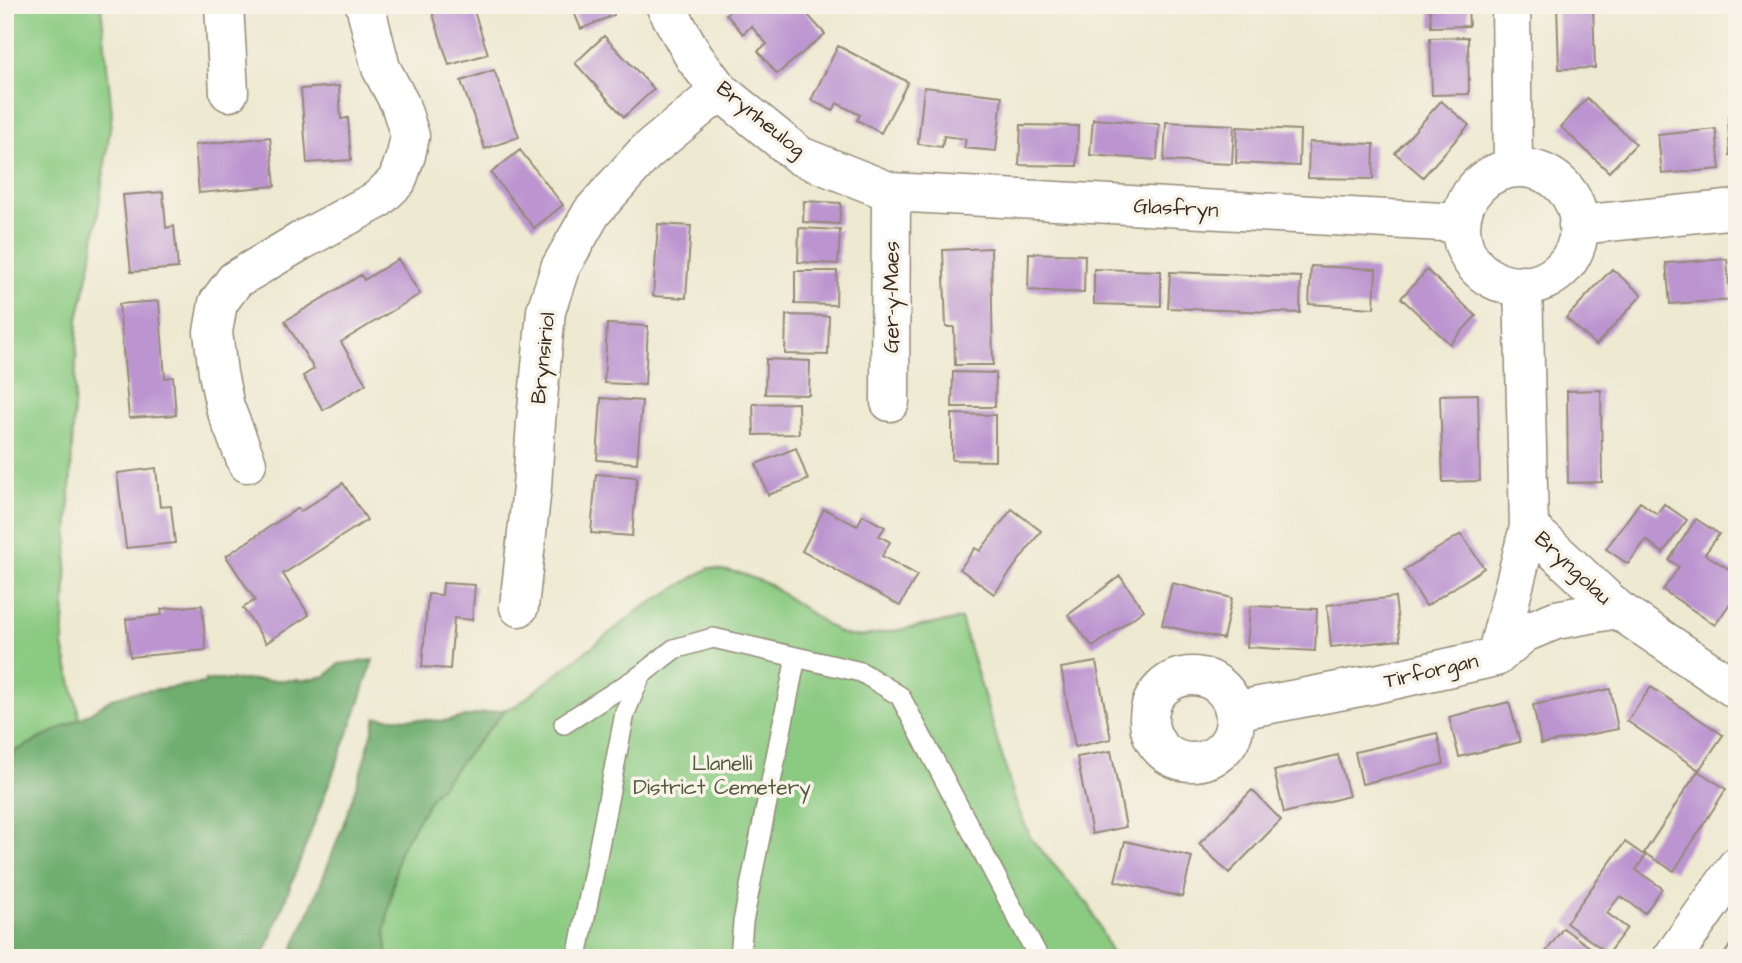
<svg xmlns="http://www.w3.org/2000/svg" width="1742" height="963" font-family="'Architects Daughter',sans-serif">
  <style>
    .green { fill: #8aca81; stroke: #627a50; stroke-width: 2 }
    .forest { fill: #6fae6f; stroke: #556c46; stroke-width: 2 }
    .building { fill: #bc94d0 }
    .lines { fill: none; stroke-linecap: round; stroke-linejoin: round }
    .lane-casing { stroke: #948a78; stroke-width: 22 }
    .street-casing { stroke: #948a78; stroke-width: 41 }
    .lane { stroke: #fff; stroke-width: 19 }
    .street { stroke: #fff; stroke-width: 38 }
    .labels { text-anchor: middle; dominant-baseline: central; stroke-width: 7; stroke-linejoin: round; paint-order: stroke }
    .street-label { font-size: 21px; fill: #3b2a1e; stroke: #f7f3e8 }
    .park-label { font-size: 21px; fill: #535a3c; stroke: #f7f3e8 }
  </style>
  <rect width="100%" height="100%" fill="#f7f3e8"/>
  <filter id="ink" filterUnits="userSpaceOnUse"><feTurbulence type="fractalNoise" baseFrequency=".0143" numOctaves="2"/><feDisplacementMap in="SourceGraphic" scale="14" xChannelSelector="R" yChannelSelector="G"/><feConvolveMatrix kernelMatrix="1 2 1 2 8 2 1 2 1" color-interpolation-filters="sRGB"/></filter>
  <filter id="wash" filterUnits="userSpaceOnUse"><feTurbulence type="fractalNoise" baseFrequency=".00686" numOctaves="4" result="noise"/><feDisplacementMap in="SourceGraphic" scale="28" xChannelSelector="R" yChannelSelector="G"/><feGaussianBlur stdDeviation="1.57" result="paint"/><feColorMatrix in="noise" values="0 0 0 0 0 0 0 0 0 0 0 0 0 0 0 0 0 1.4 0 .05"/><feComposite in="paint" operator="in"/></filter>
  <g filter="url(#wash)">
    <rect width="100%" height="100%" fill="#eee9d1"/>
    <!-- green -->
    <path class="green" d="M5,5H101L112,114L91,262L78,319L63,646L80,719L5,756Z
      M709,568L740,573L768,584L838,632L849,636H864L961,619L1016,803L1031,839L1089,905L1114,958H388L385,930L399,851L432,796L506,709L517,705L639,610Z"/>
    <!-- forest -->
    <path class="forest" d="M373,660L357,710L263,958H5V756L80,719L113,698L130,693L205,683V680H305L326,676L339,664Z
      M506,709L432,796L399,851L385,930L388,958H289C324,880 356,799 376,717L444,721Z"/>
    <g id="blocks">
      <!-- building -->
      <path class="building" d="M430,5H472L488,54L449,65Z
        M571,5H611L614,15L581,29Z
        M737,5H799L825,34L777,74L758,51L767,44L751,26L743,34L726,14Z
        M1430,5H1468L1469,26L1431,27Z
        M1557,5H1593L1595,68L1559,69Z
        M604,36L654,89L624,117L575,63Z
        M1468,37L1469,94L1432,95L1430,38Z
        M838,46L908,82L881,133L857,120L860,115L837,103L833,111L811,100Z
        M494,70L519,137L485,149L461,81Z
        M339,86L341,119L348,118L351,160L307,163L301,89Z
        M924,87L1002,96L996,151L964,148L966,139L944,136L942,147L918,144Z
        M1587,98L1636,144L1609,172L1561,127Z
        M1441,101L1469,125L1423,177L1395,153Z
        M1728,117H1737V154L1730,155Z
        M1093,119L1159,124L1157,160L1090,155Z
        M1166,122L1234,125L1232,164L1164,161Z
        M1021,125L1078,126L1077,166L1019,165Z
        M1237,127L1300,130L1299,166L1236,163Z
        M1716,129L1720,169L1662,174L1658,135Z
        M270,137L275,186L199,193L195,145Z
        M1309,142L1374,144L1373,179L1308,178Z
        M520,150L563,205L534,228L491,173Z
        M163,192L166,228L174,226L178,268L131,272L123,195Z
        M804,201L841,203L839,224L803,222Z
        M658,224L691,226L686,298L653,296Z
        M799,228L840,230L838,264L798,262Z
        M991,248L993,365H955L954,327H946L943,250Z
        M1029,253L1085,255L1084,293L1028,290Z
        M398,259L420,294L341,342L366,384L323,410L303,376L314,369L285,321L361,275L364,280Z
        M1727,259L1730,300L1670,304L1666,263Z
        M1311,266L1376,269L1374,308L1309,304Z
        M1094,269L1161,271V306L1094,304Z
        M1612,269L1642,295L1596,345L1566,318Z
        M1427,270L1476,316L1450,344L1401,298Z
        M795,271H837L836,305L795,304Z
        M1170,272L1301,277L1300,313L1168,308Z
        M159,301L165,378L173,377L176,415L129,418L119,304Z
        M786,315L829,316L828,355L785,354Z
        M607,324L648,326L645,385L604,383Z
        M766,359L810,361L809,395L765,394Z
        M953,372L996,373L995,407H952Z
        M1601,390L1602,482L1568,483L1567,391Z
        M1478,394L1480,481L1443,482L1440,395Z
        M601,398L642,401L637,463L597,460Z
        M798,403L799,434L754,435L753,404Z
        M952,414L995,415V461L952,460Z
        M796,448L808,480L768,495L756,464Z
        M156,468L160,507L171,506L175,543L126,548L117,473Z
        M596,474L637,477L632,536L591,533Z
        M343,483L367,520L283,574L309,615L266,643L243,608L255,600L226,556L298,508L300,512Z
        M1640,502L1657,514L1664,504L1687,520L1663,553L1646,540L1628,564L1606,549Z
        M824,509L857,526L863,515L885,527L879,536L890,542L882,556L917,575L900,606L802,551Z
        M1012,509L1041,531L994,594L960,569L975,548L980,551Z
        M1696,519L1719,534L1705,554L1732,571L1737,565V606L1731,602L1715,625L1663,590L1679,567L1669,560Z
        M1461,534L1484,568L1426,606L1404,570Z
        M1120,576L1144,610L1093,647L1068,615Z
        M443,583L475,585L472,620L454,618L450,669L422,667L428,594L442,595Z
        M1172,583L1232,598L1223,639L1162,625Z
        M1395,597L1400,640L1331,647L1327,605Z
        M202,605L206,650L130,657L126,619L162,615L161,609Z
        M1250,606L1317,609L1315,651L1247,647Z
        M1096,662L1111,739L1075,747L1061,668Z
        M1651,687L1723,735L1699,770L1627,721Z
        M1610,689L1618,729L1541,744L1533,705Z
        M1509,702L1520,742L1459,757L1449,717Z
        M1437,733L1444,764L1362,784L1355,752Z
        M1111,751L1126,827L1092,834L1077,757Z
        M1338,755L1349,796L1284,813L1274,771Z
        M1698,771L1726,789L1674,871L1644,853Z
        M1252,790L1281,820L1229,873L1199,844Z
        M1125,841L1192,857L1182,897L1115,881Z
        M1625,842L1645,856L1636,870L1662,888L1645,913L1620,896L1607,913L1627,928L1608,953L1566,923Z
        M1563,928L1605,958H1542Z
        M1734,939L1737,941V958H1722Z"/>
    </g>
  </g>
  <g filter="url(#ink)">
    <use href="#blocks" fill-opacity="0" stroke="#948a78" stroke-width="2"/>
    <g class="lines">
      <defs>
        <path id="lane" d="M564,724L641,675
          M577,958L625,713L641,675L674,649L713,638L796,657
          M740,958L743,922L796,657L861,672L900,696L1039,958"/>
        <path id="street" d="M224,5L229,92
          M665,5L694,57L720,91L800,156L891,192L1461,223
          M1511,5L1513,168
          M1461 227a59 59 0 1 1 118 0a59 59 0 1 1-118 0Z
          M1578,225L1737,209
          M890,402L891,192
          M247,463L225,407L218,373L213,332L218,303L235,280L301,241L377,200L397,181L406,155L410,136L400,104L381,68L365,5
          M1529,527L1617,609L1737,690
          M519,607L532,487L536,421L546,311L560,268L592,212L645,153L720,91
          M1496,657L1524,633L1556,620L1617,609
          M1149 719a43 43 0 1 1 86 0a43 43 0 1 1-86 0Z
          M1234,711L1375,684L1496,657L1529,527L1523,285
          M1672,958L1737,866"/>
      </defs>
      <!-- lane casing -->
      <use href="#lane" class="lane-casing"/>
      <!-- street casing -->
      <use href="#street" class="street-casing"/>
      <!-- lane -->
      <use href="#lane" class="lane"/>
      <!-- street -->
      <use href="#street" class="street"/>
    </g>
  </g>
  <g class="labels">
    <!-- street labels -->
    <g class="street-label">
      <text transform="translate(761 119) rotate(39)">Brynheulog</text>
      <text transform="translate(1176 208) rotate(3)">Glasfryn</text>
      <text transform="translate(891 297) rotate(-90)">Ger-y-Maes</text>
      <text transform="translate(543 358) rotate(-84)">Brynsiriol</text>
      <text transform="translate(1573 568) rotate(43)">Bryngolau</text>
      <text transform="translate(1431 671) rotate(-13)">Tirforgan</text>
    </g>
    <!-- park labels -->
    <g class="park-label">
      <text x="722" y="763">Llanelli<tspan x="722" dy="24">District Cemetery</tspan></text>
    </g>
  </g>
  <!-- margin -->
  <rect width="1742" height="963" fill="none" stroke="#f7f3e8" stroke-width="28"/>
</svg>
